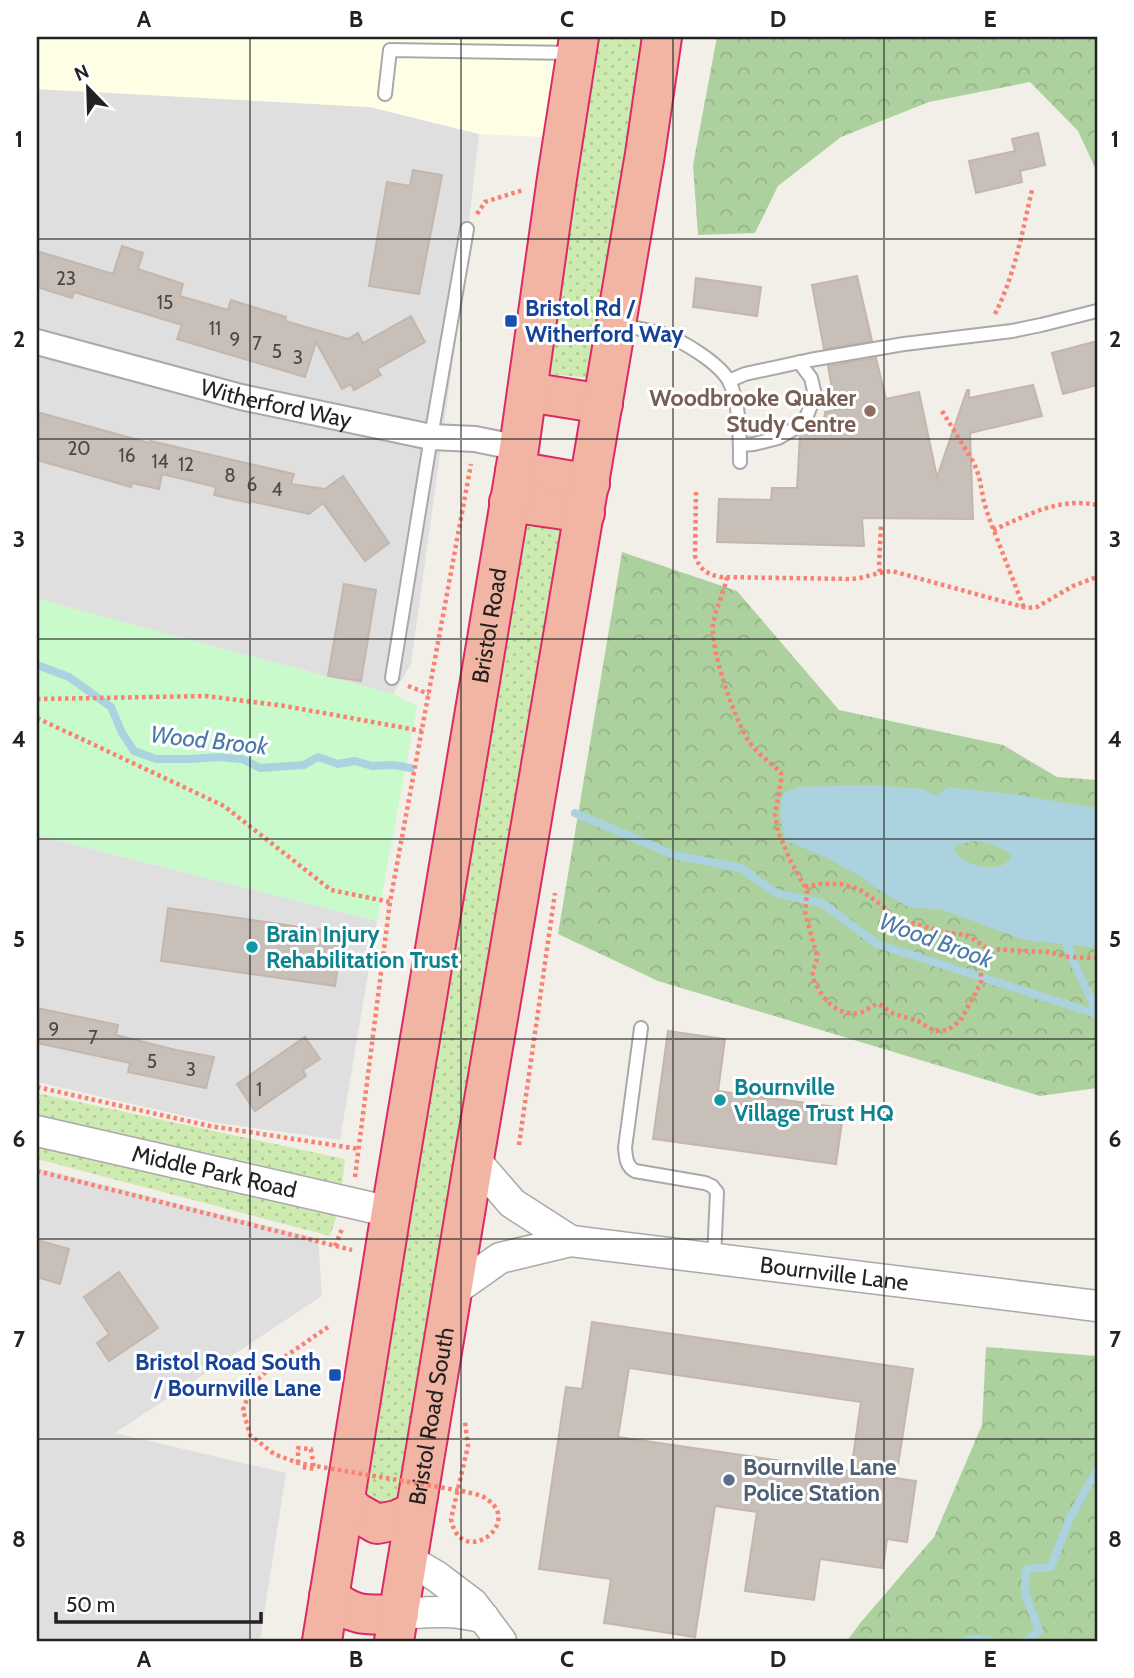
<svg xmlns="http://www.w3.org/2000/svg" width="1134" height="1678" font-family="Cabin,sans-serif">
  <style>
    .residential { fill: #e0dfdf }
    .education { fill: #ffffe5 }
    .grass { fill: url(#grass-dots) }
    .forest { fill: url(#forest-crowns) }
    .park { fill: #c8facc }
    .water { fill: #aad3df; fill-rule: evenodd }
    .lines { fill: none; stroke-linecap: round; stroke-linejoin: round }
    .stream { stroke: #aad3df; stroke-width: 8 }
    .building { fill: #c7bfb8; stroke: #c4b6ab; stroke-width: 2; fill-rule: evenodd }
    .service-casing { stroke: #a9a9a9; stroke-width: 16 }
    .minor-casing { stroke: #a9a9a9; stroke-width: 28 }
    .tertiary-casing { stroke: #a9a9a9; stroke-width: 33 }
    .trunk-casing { stroke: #dc2a67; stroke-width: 42 }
    .path { stroke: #fa8072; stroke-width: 4.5; stroke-dasharray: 3.5 3.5; stroke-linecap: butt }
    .service { stroke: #fff; stroke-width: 12 }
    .minor { stroke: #fff; stroke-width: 24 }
    .tertiary { stroke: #fff; stroke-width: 30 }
    .trunk { stroke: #f2b4a3; stroke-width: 38 }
    .path-bridge { stroke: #fa8072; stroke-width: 4.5; stroke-dasharray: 3.5 3.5; stroke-linecap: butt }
    .grid { fill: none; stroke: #222; stroke-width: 2; stroke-opacity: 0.55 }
    .transit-dot { fill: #1a4fb4; stroke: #fff; stroke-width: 2.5 }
    .education-dot { fill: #8d6e63; stroke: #fff; stroke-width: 2.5 }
    .culture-dot { fill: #0f9aa8; stroke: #fff; stroke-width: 2.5 }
    .service-dot { fill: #5c6f8a; stroke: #fff; stroke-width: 2.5 }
    .labels { text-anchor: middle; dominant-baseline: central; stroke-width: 6; stroke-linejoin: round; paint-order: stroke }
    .number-label { font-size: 19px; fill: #4b4948 }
    .transit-label { font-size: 23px; font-weight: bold; fill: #164399; stroke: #fff; text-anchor: start }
    .education-label { font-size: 23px; font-weight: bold; fill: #785e54; stroke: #fff; text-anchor: end }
    .street-label { font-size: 23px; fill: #222; stroke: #fff }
    .culture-label { font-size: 23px; font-weight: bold; fill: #0d838f; stroke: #fff; text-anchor: start }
    .service-label { font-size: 23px; font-weight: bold; fill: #4e5e75; stroke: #fff; text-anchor: start }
    .water-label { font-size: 24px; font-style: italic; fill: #4a7aab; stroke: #fff }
    .neatline { fill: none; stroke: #222; stroke-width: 2.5 }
    .grid-label { font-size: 23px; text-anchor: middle; font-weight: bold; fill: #222 }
  </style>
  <defs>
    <pattern id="grass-dots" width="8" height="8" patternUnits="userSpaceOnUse" patternTransform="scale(1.75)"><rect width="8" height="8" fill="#cdebb0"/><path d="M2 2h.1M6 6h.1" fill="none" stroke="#b0c997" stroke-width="1.8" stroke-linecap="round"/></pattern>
    <pattern id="forest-crowns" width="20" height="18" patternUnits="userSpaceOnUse" patternTransform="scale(1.75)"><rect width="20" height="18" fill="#add19e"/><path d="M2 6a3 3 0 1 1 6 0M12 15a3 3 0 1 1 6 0" fill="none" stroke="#95b388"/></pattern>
  </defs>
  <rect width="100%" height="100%" fill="#f2efe9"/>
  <!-- residential -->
  <path class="residential" d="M37,89L370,107L479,134L455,345L411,664L393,694L37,599Z
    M37,835L377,921L340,1140L211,1122L37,1082Z
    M37,1168L316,1238L319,1249L322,1296L115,1433L286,1473L260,1641H37Z"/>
  <!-- education -->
  <path class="education" d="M37,37H560L543,137L479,134L370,107L37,89Z"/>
  <!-- grass -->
  <path class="grass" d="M594,37H645L593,378L548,374Z
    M517,519L572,528L397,1503L378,1511L363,1492Z
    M37,1093L345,1159L341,1194L37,1119Z
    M37,1140L338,1212L330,1236L37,1159Z"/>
  <!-- forest -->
  <path class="forest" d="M717,37H1097V172L1078,131L1030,82L929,102L841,137L778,186L755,233L698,235L693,165Z
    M622,552L737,591L839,710L1003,745L1057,777L1097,780V1088L1040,1096L658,981L558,934Z
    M986,1347L1097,1356V1641H847L861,1622L934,1537L982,1425Z"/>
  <!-- park -->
  <path class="park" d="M37,599L393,694L417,706L377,921L37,835Z"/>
  <!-- water -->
  <path class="water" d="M868,785L923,789L935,796L948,787L1018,795L1097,808V944L1090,947L1025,940L943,910L908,907L882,892L858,875L823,856L786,841C780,822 779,813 783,793L799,787ZM974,841C989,842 999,846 1011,855L1010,860C1006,862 1003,865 1000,866C986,870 959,863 954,849L957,845Z"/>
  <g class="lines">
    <!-- stream -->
    <path class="stream" d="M37,665L69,677L111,707L122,733L134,751L156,759H190L218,757L242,759L260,768L304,765L318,757L338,764L355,761L372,766L393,765L411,768
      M575,813L674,855L741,868L776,893L822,903L877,944L1097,1014
      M1067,944L1070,952
      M1072,958L1097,1012
      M965,1641L975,1639L989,1641
      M1027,1641L1039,1631L1025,1593L1026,1569L1051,1567L1070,1518L1097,1470"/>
  </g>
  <!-- building -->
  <path class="building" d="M1038,133L1045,165L1020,171L1022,182L976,193L969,161L1015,151L1012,139Z
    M413,170L442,175L419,294L369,286L387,182L410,186Z
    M122,246L143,253L138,269L183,284L180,296L228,310L231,300L286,317L285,321L348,339L358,333L363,343L411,316L425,342L377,369L381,375L354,390L351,384L342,389L316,342L305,377L177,339L182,325L74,292L72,298L37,287V251L113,274Z
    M857,276L872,341L824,349L812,285Z
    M696,278L761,287L757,316L693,307Z
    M1097,341V385L1063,394L1052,353Z
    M876,358L886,399L919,392L937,477L967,390H969V398L1033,385L1042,416L970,433L973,519L862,518L864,546L717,542L719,499L771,500L772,488H797L800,435L810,429L823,430L825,412L836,410L828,366Z
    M37,412L149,443L150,441L294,474L291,484L325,489L343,476L389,543L365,561L323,503L309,514L296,511L250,501V503L214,495L216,487L162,474L159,489L132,483L131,487L37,460Z
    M344,584L376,590L361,681L328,676Z
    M168,908L343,933L335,986L161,961Z
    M37,1008L118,1025L116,1035L176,1050L214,1057L206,1088L128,1072L130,1063L37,1043Z
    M668,1031L725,1039L718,1091L844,1108L836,1164L653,1139Z
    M305,1037L320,1059L303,1070L306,1076L255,1111L237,1084Z
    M37,1240L69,1249L60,1284L37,1277Z
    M119,1272L158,1328L109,1361L97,1343L109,1334L84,1297Z
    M592,1322L913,1369L896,1478L916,1481L907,1542L887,1539L883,1568L820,1559L814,1600L745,1591L757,1512L715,1506L695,1637L604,1623L611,1579L539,1569L566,1387L582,1389ZM629,1368L861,1402L851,1471L618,1437Z"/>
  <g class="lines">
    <defs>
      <path id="service" d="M385,94L390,50L573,53
        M621,325C635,328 650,330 663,334C683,341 719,363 729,381C740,403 740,439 740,462
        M729,381L745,374L810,360L904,344L1012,331L1041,325L1097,311
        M740,445L754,444L778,438L804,423L815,395L811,378L799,362
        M392,678L431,437L467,229
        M641,1028L625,1148C626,1157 626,1166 635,1171L705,1183L712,1186L717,1192L714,1258"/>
      <g id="minor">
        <path id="s1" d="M37,342L241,397L431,437L475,439L519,448"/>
      </g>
      <g id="tertiary">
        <path id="s2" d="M37,1131L391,1212"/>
        <path d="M474,1159L512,1203L571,1241"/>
        <path id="s3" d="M452,1292L500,1258L571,1241L1097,1306"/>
        <path d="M407,1559L436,1576L473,1604L501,1641"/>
        <path d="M399,1614C430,1612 453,1609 484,1618"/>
      </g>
      <g id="trunk">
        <path d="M528,392L603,404"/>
        <path d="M515,471L590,484"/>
        <path d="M509,502L585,513"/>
        <path d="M345,1501L356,1512L377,1524L397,1520L414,1512"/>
        <path d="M329,1596C353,1618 369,1615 399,1614"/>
        <path id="s4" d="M322,1641L391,1212L519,448L557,178L579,37"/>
        <path id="s5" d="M394,1641L474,1159L645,154L662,37"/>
      </g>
    </defs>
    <!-- service casing -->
    <use href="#service" class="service-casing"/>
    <!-- minor casing -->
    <use href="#minor" class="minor-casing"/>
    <!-- tertiary casing -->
    <use href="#tertiary" class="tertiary-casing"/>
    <!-- trunk casing -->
    <use href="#trunk" class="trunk-casing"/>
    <!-- path -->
    <path class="path" d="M477,214L485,202L523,190
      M995,314C1015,274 1022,233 1032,190
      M942,411L974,463L979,476L984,502L989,518L1024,608
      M696,492L695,556C700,569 706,574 720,577L852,579C865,578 878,572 892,571L1027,608L1037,607L1073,586L1097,577
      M993,530C1028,515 1059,497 1097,505
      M880,572L879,566L881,526
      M727,577C724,593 716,607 713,624C710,649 735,722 750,743C758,755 771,762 781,773V781L775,814L778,832L791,862L805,887L807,892L805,912L817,956C817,963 814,965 813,972C812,977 815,983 818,988C826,1003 840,1016 859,1013C867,1011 871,1005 879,1004L892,1013L918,1021L935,1031L948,1030L960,1021L975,994L981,982V968L988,949
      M408,686L429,694
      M37,699L206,696L285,706L422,731
      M37,718L224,806L331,890L390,902
      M805,887L819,884H841L859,889L883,906L893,918L949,933L967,935L988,949L1048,952L1069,957L1097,958
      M37,1087L210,1126L359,1149
      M519,1145L555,893
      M37,1171L352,1250
      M355,1177L390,902L471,464
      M335,1246L342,1229
      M298,1463V1448L311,1449L314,1469L301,1467
      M462,1491C470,1493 481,1494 488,1500C523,1525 460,1569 451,1519L468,1446L465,1422"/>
    <!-- service -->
    <use href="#service" class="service"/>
    <!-- minor -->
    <use href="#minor" class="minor"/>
    <!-- tertiary -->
    <use href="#tertiary" class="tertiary"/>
    <!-- trunk -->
    <use href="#trunk" class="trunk"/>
    <!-- path-bridge -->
    <path class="path-bridge" d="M328,1327L273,1365L252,1385L243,1410L250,1435L274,1454L298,1463L462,1491"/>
  </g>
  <!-- grid -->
  <path class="grid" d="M250,37V1641M461,37V1641M673,37V1641M884,37V1641M37,239H1097M37,439H1097M37,639H1097M37,839H1097M37,1039H1097M37,1239H1097M37,1439H1097"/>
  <!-- markers -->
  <g class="transit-dot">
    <rect x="504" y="314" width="14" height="14" rx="3.5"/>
    <rect x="328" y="1368" width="14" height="14" rx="3.5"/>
  </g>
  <circle class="education-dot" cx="870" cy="411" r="7"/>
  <g class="culture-dot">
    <circle cx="252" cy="947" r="7"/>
    <circle cx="720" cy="1100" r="7"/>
  </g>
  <circle class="service-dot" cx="729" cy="1480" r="7"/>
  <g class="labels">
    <!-- number labels -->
    <g class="number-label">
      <text x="66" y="278">23</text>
      <text x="165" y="302">15</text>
      <text x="215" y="328">11</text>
      <text x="235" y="339">9</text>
      <text x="257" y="343">7</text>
      <text x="277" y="351">5</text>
      <text x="298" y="357">3</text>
      <text x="79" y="448">20</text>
      <text x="127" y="455">16</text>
      <text x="160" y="461">14</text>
      <text x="186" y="464">12</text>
      <text x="230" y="475">8</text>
      <text x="252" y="484">6</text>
      <text x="277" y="489">4</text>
      <text x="54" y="1029">9</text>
      <text x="93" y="1037">7</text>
      <text x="152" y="1061">5</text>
      <text x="191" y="1069">3</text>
      <text x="259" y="1089">1</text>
    </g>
    <!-- transit labels -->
    <g class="transit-label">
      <text x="525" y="308">Bristol Rd /<tspan x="525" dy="26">Witherford Way</tspan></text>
      <text x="321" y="1362" text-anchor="end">Bristol Road South<tspan x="321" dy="26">/ Bournville Lane</tspan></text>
    </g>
    <!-- education labels -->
    <g class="education-label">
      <text x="856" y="398">Woodbrooke Quaker<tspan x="856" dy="26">Study Centre</tspan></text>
    </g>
    <!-- street labels -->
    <g class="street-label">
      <text stroke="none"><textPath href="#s1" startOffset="247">Witherford Way</textPath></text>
      <text stroke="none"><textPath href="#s4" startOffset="1029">Bristol Road</textPath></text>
      <text stroke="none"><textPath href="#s2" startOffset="182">Middle Park Road</textPath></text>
      <text stroke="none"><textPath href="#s3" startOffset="397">Bournville Lane</textPath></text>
      <text stroke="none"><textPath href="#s5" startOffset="228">Bristol Road South</textPath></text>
    </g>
    <!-- culture labels -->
    <g class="culture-label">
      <text x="266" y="934">Brain Injury<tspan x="266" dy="26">Rehabilitation Trust</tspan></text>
      <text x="734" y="1087">Bournville<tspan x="734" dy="26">Village Trust HQ</tspan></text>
    </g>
    <!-- service labels -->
    <g class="service-label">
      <text x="743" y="1467">Bournville Lane<tspan x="743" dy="26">Police Station</tspan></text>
    </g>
    <!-- water labels -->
    <g class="water-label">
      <text transform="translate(209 740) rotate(6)">Wood Brook</text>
      <text transform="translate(936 940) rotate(20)">Wood Brook</text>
    </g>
  </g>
  <!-- border -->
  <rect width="1134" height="1678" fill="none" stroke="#ffffff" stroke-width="77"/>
  <!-- north arrow -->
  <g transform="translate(88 88) rotate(337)" stroke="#ffffff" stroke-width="5" paint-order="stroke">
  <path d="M0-5L12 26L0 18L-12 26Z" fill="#222222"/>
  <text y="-10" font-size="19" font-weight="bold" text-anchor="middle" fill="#222222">N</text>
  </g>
  <!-- scale -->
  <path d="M56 1612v10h205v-10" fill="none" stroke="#222222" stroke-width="3.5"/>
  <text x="66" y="1612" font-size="21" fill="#222222" stroke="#ffffff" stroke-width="5" paint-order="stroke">50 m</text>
  <rect x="38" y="38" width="1058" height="1602" class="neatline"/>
  <g class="grid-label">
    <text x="144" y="27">A</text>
    <text x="356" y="27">B</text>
    <text x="567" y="27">C</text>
    <text x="778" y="27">D</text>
    <text x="990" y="27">E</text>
    <text x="19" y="147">1</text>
    <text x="1115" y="147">1</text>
    <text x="19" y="347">2</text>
    <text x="1115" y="347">2</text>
    <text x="19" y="547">3</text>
    <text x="1115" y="547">3</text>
    <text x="19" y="747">4</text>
    <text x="1115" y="747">4</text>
    <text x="19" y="947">5</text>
    <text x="1115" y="947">5</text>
    <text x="19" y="1147">6</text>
    <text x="1115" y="1147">6</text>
    <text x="19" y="1347">7</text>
    <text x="1115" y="1347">7</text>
    <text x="19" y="1547">8</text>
    <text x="1115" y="1547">8</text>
    <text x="144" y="1667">A</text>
    <text x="356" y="1667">B</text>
    <text x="567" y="1667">C</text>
    <text x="778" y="1667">D</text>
    <text x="990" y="1667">E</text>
  </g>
</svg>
